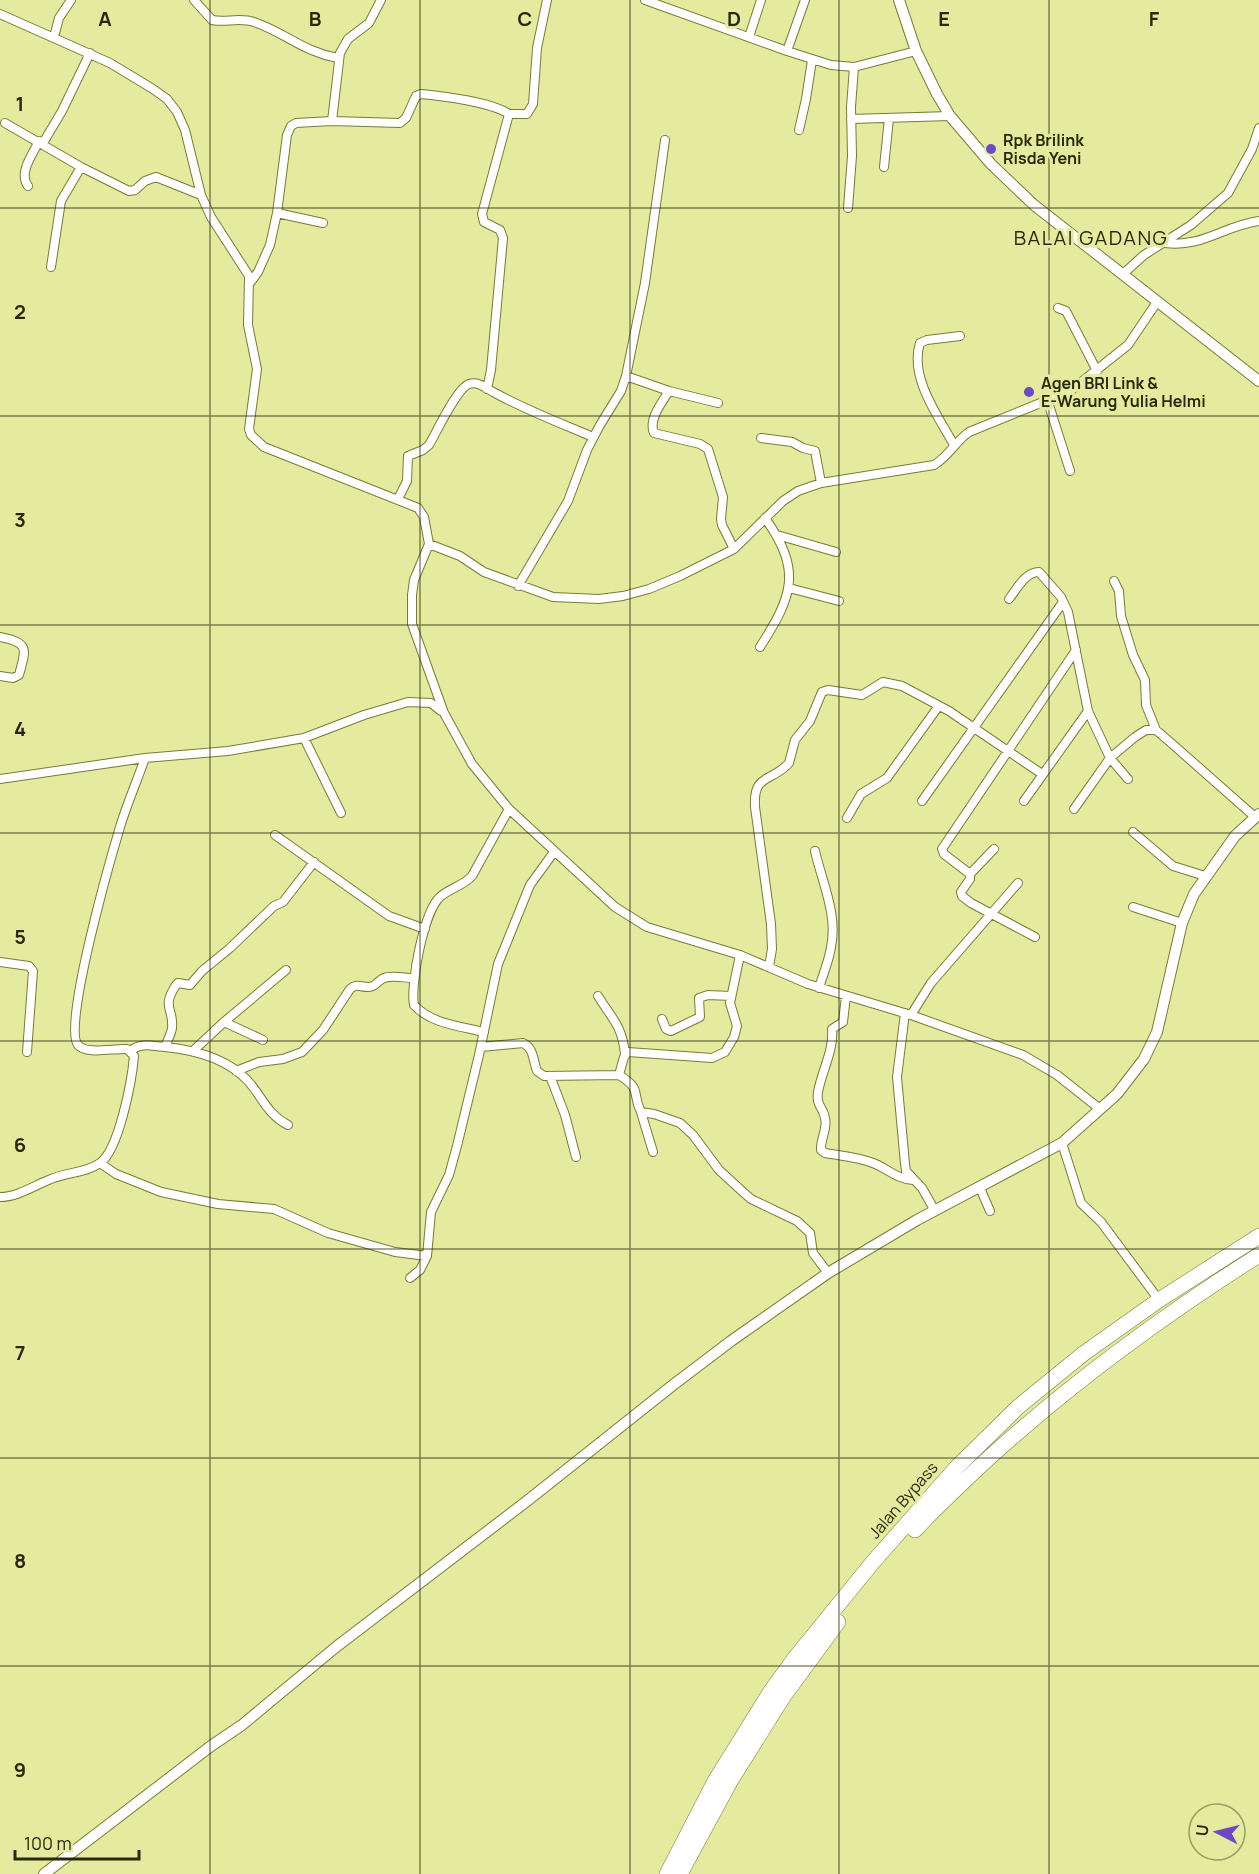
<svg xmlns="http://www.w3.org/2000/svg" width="1259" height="1874" font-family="Manrope,sans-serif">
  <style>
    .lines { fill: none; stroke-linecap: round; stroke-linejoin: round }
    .street-casing { stroke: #787c33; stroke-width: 10 }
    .secondary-casing { stroke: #787c33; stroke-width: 12 }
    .highway-casing { stroke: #787c33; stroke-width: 16 }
    .street { stroke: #fff; stroke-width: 8 }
    .secondary { stroke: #fff; stroke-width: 10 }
    .highway { stroke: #fff; stroke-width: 15 }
    .grid { fill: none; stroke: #27290a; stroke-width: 1.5; stroke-opacity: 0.55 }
    .poi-dot { fill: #6d4ac3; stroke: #e4eb9f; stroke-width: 2 }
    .labels { text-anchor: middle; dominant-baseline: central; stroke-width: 6; stroke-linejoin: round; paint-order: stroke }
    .poi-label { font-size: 16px; font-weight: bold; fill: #27290a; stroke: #e4eb9f; text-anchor: start }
    .street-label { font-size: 16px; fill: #27290a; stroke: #e4eb9f }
    .quarter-label { font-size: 20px; letter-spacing: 1.5px; fill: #27290a; stroke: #e4eb9f }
    .grid-label { font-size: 20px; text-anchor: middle; font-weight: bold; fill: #27290a; stroke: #e4eb9f; stroke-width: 6; stroke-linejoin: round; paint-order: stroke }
  </style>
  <rect width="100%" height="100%" fill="#e4eb9f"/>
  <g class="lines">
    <defs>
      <path id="street" d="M194,0L212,20C226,23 239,17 254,22C286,33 303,52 338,58
        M645,0L787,51L831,65L854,67L916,51
        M0,14L110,63L153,89L167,99L177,112L185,130L201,195L211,217L249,276L248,325L257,369L249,429L251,435L264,447L418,508L424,517L429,544L414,580L412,595V624L444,713L472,764L509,809L615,907L647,927L740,955L808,984L911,1015L1023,1055L1057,1075L1100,1109
        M54,37L59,18L71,0
        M749,37L761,0
        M787,51L805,0
        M509,114H527L533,104L537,48L547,0
        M851,119L950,116
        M332,121L340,53L348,39L369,23L381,0
        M5,123L81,167L129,191L135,190L145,181L156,177L201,195
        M799,130L806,99L812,60
        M43,143L62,111L90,53
        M884,167L889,118
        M28,186C18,173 33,154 39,141
        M848,208L852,156L851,107L854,67
        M277,213L323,223
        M1165,243C1202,248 1223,226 1259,221
        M51,267L61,201L81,167
        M1123,274L1144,255L1191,225L1228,193L1252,149L1259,128
        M250,283L258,272L270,245L277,213L287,135L291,126L296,123L332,121L400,123L406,118L416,96L421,94C443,96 491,102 509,114L482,214L484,222L500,230L503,238L491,370L487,389
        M1058,308L1066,311L1097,371
        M626,376L669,391L718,403
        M669,391C662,402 648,420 654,433L700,444L708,449L723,497L721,519L722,525L734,549
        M1047,399L1070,471
        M761,438L792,442L803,448L815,451L821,483
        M954,445C938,416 909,377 920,343L927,340L960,336
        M398,499L407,481L408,456L423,450L429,445C436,433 457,388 469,384C479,381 487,389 495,393C526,410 560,423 593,437
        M777,535L836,552
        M429,544L460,556L484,572L553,597L599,599L623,596L649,589L680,576L734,549L783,501L798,491L821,483L934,465C948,457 956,441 969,432L1070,391L1128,345L1157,302
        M1114,581L1119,591L1121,616L1133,655L1145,680L1146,705L1156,730
        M518,586L568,501L587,450L600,425L621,391L626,376L645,283L665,140
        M789,588L839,601
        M1009,599C1017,589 1025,572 1039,572L1061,597L1068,612L1088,711L1110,758L1128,779
        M0,637C30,643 26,649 19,675L13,678L0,676
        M760,647C792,597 803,571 765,518
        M304,738L341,813
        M0,779L145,758L228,751L304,738L364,715L408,702L431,703L441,711
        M922,801L1063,602
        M1024,801L1088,711
        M1074,809L1110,758L1135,737L1146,730H1156L1170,742L1255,817
        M847,818L861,794L887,778L938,707
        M1133,832L1173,866L1205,876
        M275,835L389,916L425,929
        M815,851C822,882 838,915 831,947C829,961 823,974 819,988
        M970,874L994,849
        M1133,907L1182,923
        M1035,937L971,903L962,896L961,892L970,879V874L944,854L942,849L1076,650
        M0,962L29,966L33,971L27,1052
        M769,967L772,949L771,924L755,807C753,773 771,783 789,763L795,740L810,721L822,692L828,690L862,695L883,682L902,686L949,711L1042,774
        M598,996C612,1019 622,1025 625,1054
        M846,996L843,1022L832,1029C834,1051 822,1070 818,1092C816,1107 823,1106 825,1118C828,1129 820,1139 821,1150L825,1153C841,1156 858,1157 873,1163C888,1169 897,1179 913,1180
        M905,1013L897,1077L905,1164L906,1171L922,1188L935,1211
        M911,1015L931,983L1018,883
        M662,1019L666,1029L671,1031L700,1017L699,998L708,995L731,996
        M224,1022L263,1040
        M484,1032C460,1026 431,1024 414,1005C410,984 424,911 440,897C450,888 463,886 472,876L509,809
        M165,1047C167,1041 171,1035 172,1028C174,1008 161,1008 176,985L178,983L190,985L202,971L230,948L274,906L283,902L314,862
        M481,1047L523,1043C534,1048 533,1061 537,1071L544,1076L619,1075C643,1090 631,1092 641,1112L654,1114L680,1123L693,1135L719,1170L743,1192L751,1199L797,1221L810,1233L813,1253L828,1273
        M130,1051C141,1042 152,1046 165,1047C195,1050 227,1058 248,1081C263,1098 267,1114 288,1125
        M193,1051L224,1022L286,970
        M236,1071L259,1062L283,1059L302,1052L323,1030L350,989C357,983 360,987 368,987C375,988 378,980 384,978C392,975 405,978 413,978
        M619,1075L624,1057L628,1052L712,1058L725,1052L734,1037L737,1026L730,1003L740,955
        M550,1076L565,1115L576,1157
        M641,1112L653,1152
        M1062,1143L1081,1203L1101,1222L1159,1300
        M100,1163L116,1174L161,1192L218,1204L274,1209L328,1233L395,1252L427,1256
        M980,1188L990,1211
        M0,1197C18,1197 35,1185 51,1179C67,1172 86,1173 100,1163C119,1150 132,1080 134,1056L127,1049C114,1048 86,1055 78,1045C62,1028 111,857 120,827C127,804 137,781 145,758
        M410,1278L420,1270L427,1256L431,1212L449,1175L457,1146L479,1055L498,964L530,885L554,852"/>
      <path id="secondary" d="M899,0L916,51L937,94L950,116L991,164L1034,205L1259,381
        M44,1874L211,1746L242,1725L336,1647L527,1501L673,1385L731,1341L828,1273L917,1220L1062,1143L1117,1094L1144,1059L1157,1032L1182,923L1194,894L1235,836L1259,814"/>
      <path id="highway" d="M915,1530C939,1504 965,1480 991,1456C1074,1381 1164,1315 1259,1255
        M667,1874L715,1781L771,1691L795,1658L873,1562L956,1468L1018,1407L1083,1354L1159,1300L1259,1236
        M680,1874L731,1780L783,1697L838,1622"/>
    </defs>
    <!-- street casing -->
    <use href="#street" class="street-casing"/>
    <!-- secondary casing -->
    <use href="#secondary" class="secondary-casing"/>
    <!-- highway casing -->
    <use href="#highway" class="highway-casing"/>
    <!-- street -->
    <use href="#street" class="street"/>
    <!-- secondary -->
    <use href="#secondary" class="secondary"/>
    <!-- highway -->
    <use href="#highway" class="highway"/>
  </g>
  <!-- grid -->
  <path class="grid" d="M210,0V1874M420,0V1874M630,0V1874M839,0V1874M1049,0V1874M0,208H1259M0,416H1259M0,625H1259M0,833H1259M0,1041H1259M0,1249H1259M0,1458H1259M0,1666H1259"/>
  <!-- markers -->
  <g class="poi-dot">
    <circle cx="991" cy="149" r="6"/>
    <circle cx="1029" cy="392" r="6"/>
  </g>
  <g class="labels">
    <!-- poi labels -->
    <g class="poi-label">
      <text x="1003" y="140">Rpk Brilink<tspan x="1003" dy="18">Risda Yeni</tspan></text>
      <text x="1041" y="383">Agen BRI Link &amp;<tspan x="1041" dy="18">E-Warung Yulia Helmi</tspan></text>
    </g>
    <!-- street labels -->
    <g class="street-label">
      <text transform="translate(903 1500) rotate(-49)">Jalan Bypass</text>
    </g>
    <!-- quarter labels -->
    <g class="quarter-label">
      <text x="1091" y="237">BALAI GADANG</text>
    </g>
  </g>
  <g class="grid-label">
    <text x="105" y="26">A</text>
    <text x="315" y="26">B</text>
    <text x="525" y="26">C</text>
    <text x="734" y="26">D</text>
    <text x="944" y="26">E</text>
    <text x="1154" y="26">F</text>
    <text x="20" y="111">1</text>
    <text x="20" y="319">2</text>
    <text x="20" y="527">3</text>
    <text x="20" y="736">4</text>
    <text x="20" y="944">5</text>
    <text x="20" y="1152">6</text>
    <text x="20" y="1360">7</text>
    <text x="20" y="1568">8</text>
    <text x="20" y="1777">9</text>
  </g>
  <!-- north arrow -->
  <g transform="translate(1217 1832) rotate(277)"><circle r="28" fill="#e4eb9f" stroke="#989d63" stroke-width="1.5"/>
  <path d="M0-4.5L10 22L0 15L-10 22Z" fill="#6d4ac3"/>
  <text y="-9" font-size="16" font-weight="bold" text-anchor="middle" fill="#27290a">U</text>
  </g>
  <!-- scale -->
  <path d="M15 1850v9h124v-9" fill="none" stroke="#27290a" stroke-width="3"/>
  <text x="24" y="1850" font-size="18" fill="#27290a" stroke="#e4eb9f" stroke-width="4.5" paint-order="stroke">100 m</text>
</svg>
